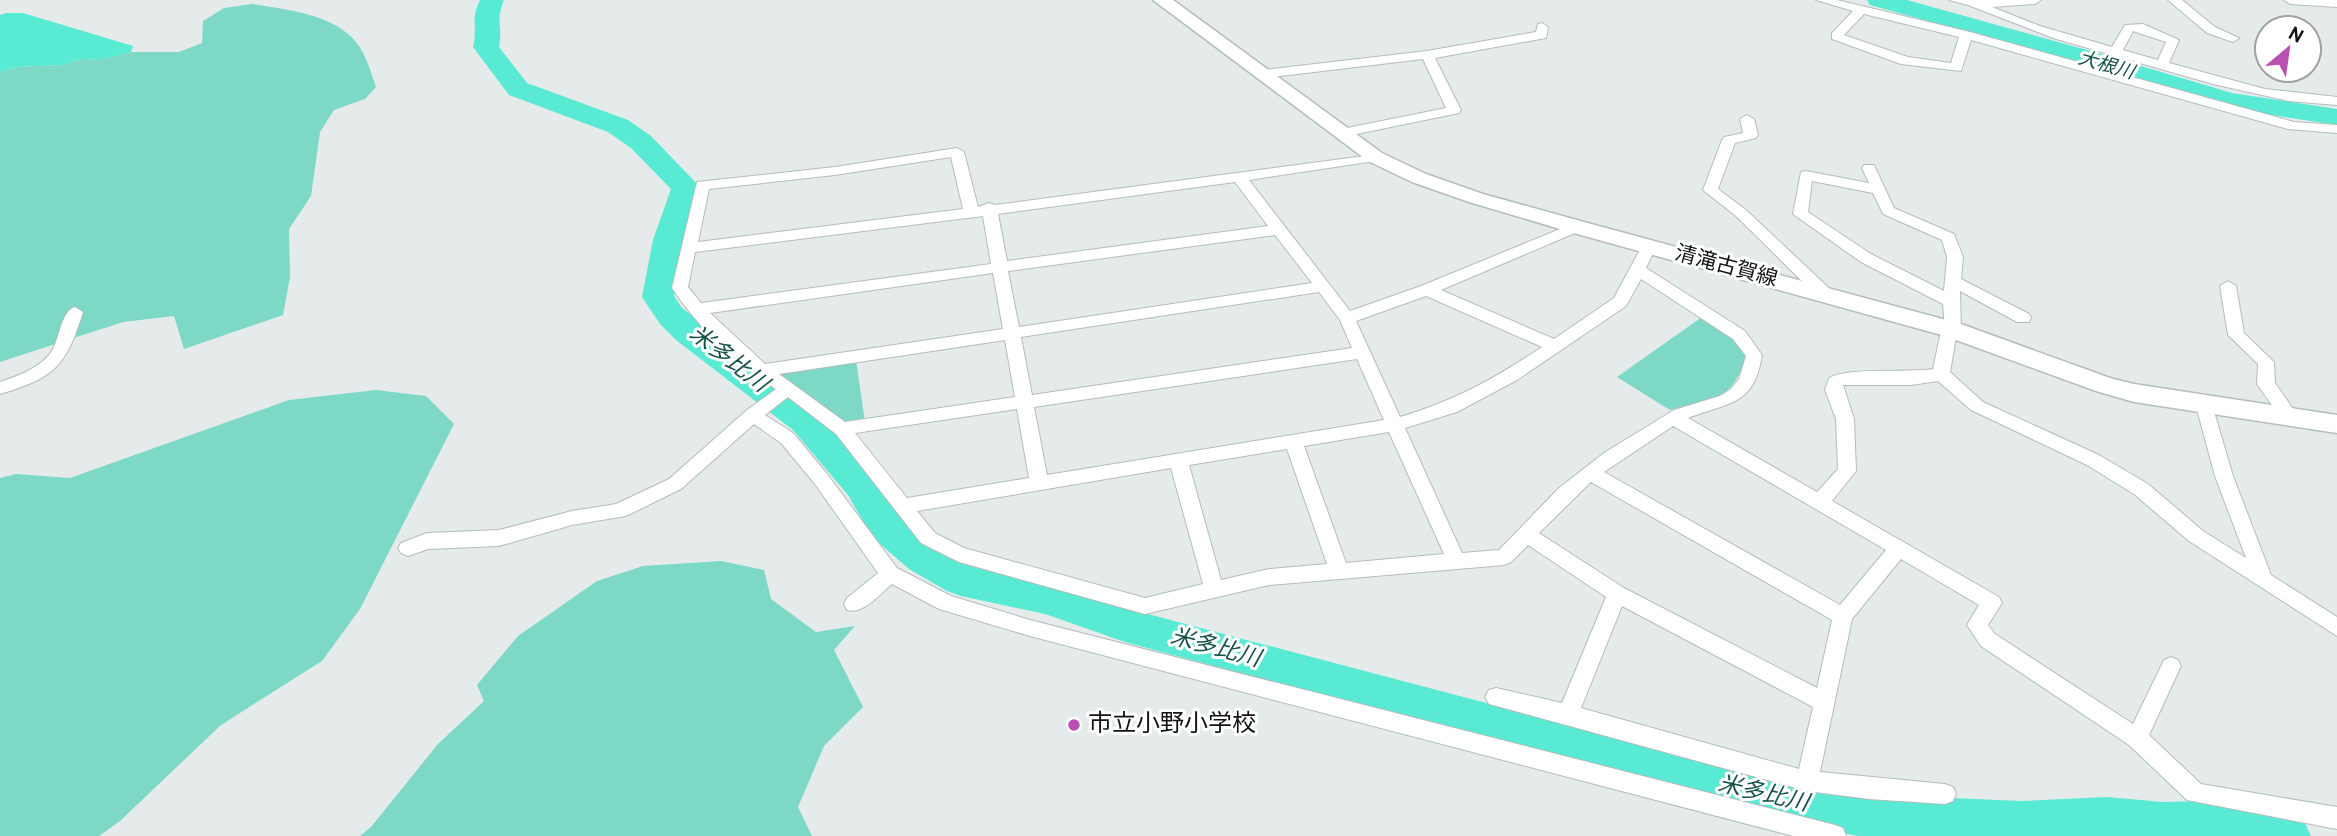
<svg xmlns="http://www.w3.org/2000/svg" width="2337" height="836" font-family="Overpass,'Noto Sans JP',sans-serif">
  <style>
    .green { fill: #7dd8c6 }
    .water { fill: #58ead2 }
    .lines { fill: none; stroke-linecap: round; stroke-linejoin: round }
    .river { fill: #58ead2; fill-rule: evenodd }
    .street-casing { stroke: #b5bcbb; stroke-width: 2 }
    .secondary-casing { stroke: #b5bcbb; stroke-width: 3 }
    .street { fill: #fff; fill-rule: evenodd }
    .secondary { fill: #fff; fill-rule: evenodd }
    .poi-dot { fill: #b84fb1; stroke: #fff; stroke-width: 2.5 }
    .labels { text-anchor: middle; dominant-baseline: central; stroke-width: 6; stroke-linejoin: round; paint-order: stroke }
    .far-water-label { font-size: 19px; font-style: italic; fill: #145248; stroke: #fff }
    .street-label { font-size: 21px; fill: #101312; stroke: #fff }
    .water-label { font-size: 23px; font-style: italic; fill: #145248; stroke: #fff }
    .near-poi-label { font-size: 24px; fill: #101312; stroke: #fff; text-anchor: start }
  </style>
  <rect width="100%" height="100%" fill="#e4ebea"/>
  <!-- green -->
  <path class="green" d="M252,4C287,10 333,14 356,42C366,54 371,73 376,87L365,99L334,110L320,132L311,196L289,229L290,277L283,315L184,349L174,316L123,322L0,362V72L17,67L62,65L82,59L100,60L131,52H179L202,43L203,21L224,8Z
    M1702,317L1738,341L1746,356C1732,403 1713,398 1670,410L1617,377Z
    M856,360L865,422L848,424L777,374Z
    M376,390L426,396L454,424L360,609L322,661L221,725L120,821L99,836H0V478L16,474L70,478L289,400Z
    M721,561L764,570L771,599L816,632L855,626L834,650L863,707L824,746L798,807L812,836H360L371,827L438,744L484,701L477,685L518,636L597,581L643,566Z"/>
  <!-- water -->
  <path class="water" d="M6,13H23L133,46L131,52L100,60L82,59L62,65L17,67L0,72V15Z"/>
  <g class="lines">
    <!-- river -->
    <path class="river" d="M480,0H504C495,22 503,25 499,47L527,83L628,120L651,136L701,188L683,240L674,296L682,308L817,412L874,475L898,515L937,547L970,566L1046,582L1125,608L1768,777L1859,794L2021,801L2107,797L2163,802L2204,801L2288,814L2304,821L2311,836H1858L1768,819L1542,754L1125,642L1045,614L961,596L947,591L909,569L872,537L848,495L793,430L676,340L660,324L642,297L653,240L671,189L631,148L608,132L509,95L473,47C478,26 470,21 480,0Z
      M1867,0H1907L2094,52L2232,93L2337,109V125L2219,107L2076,62L1870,5Z"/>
    <defs>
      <path id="street" d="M1816,0H1837L1970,32L2294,122L2337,125V133L2288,129L1971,40L1961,71L1901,64L1832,39V33L1853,11ZM1864,14L1959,37L1951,63L1908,57L1844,35Z
        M1949,0H2041L2035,4L1992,7L2040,26L2112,47L2125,25L2143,24L2179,40L2169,63L2265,89L2337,97V105L2289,101L2213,84L2053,38L1968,5ZM2133,31L2166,42L2158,60L2123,50Z
        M2168,0H2182L2215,27L2239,38L2233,42L2207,33Z
        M2284,0H2337V7L2290,4Z
        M1542,23L1548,27L1546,38L1435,58L1461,110L1459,113L1342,137L1337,136V130L1446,108L1423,59L1264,78L1257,74L1264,70L1427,51L1536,32L1538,24Z
        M1747,115L1754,119L1758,135L1756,138L1735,143L1718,189L1746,210L1831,290L1833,294L1831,298H1819L1736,216L1703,190L1722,140L1724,137L1743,133L1740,119Z
        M957,148L964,152L978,207L989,203L995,205L1380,154L1382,157L1375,161L1249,180L1350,311L1421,286L1577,222L1582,224L1585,227L1582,230L1441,290L1554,339L1614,298L1643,244H1653L1656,247L1646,268L1745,331L1762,355C1754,407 1728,402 1688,418L1817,492L1838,469L1836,419L1825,390L1829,378C1847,367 1908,373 1933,369L1940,336L1945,329L1943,304L1861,262L1793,214L1801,172L1806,171L1869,183L1862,168L1864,165H1874L1894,208L1954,234L1963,257L1961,279L2029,314L2031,318L2029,322H2017L1960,291L1961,330L1956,337L1950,372L1983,402L2099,455L2148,484L2203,531L2246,558L2215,476L2195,402L2198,398H2210L2233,476L2271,575L2337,617V636L2189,541L2134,494L2087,465L1971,410L1938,381L1911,385H1843L1854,419L1856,471L1832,501L1999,597L2002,603L1988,625L1995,634L2133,724L2164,660L2171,657L2178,660L2181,666L2149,735L2201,784L2337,807V829L2187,800L2129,745L1981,646L1967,625L1979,605L1901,559L1852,619L1820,772L1945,784L1953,787L1956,794L1953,801L1945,804L1869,799L1807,791L1489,704L1485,697L1489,690L1496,688L1562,703L1606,597L1528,545L1511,562L1504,565L1269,585L1145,614L959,562L921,543L836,434L788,397L765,415L793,433L827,474L897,568L951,596L1030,620L1835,825L1843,828L1846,836H1793L1030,636L939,609L892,584C880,594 863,615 847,610L844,604L847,598L878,573L815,484L781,443L754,424L681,489L626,516L572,525L499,546L428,549L408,556L401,553L398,548L401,543L427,533L499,530L572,511L616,504L669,479L747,410L776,389C736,362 698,328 672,288L697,182L835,167ZM951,157L963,209L698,242L709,189L835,175ZM1812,181L1873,193L1883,214L1942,240L1947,257L1944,291L1871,254L1808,212ZM1235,182L1268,226L1007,261L998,214ZM983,216L991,264L701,303L688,287L695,252ZM1275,235L1312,283L1019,327L1008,271ZM993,273L1003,329L765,364L710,313ZM1641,279L1733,339L1746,356L1739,379L1731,389L1720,396L1674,410L1604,453L1559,488L1499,550L1462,553L1405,428L1457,412L1517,380L1626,306ZM1319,292L1340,320L1352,348L1032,395L1021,337ZM1426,296L1542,347C1494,379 1456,400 1400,417L1356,321ZM1005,340L1015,397L845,422L779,374ZM1357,359L1384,420L1047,475L1034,407ZM1017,409L1029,478L907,498L855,433ZM1673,426L1886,550L1840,605L1604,472ZM1389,432L1444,554L1346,563L1304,446ZM1287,449L1327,564L1269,569L1221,580L1189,465ZM1171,468L1203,584L1145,598L964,548L935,533L917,511ZM1591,482L1832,620L1817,688L1624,588L1539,533ZM1622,606L1813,707L1799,769L1581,708Z
        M2228,281L2236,286L2244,333L2274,362L2275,383L2298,416L2295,421H2283L2257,384L2258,364L2228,335L2220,286Z
        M75,307L83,312C66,366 55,378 0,394V382C18,376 37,369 49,355C60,343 60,311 75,307Z"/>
      <path id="secondary" d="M1153,0H1173L1382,153L1426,174L1483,194L1584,222L1961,324L2110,378L2134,384L2337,415V433L2134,402L2096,391L1945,336L1570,232L1469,202L1412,182L1368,161Z"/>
    </defs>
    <!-- street casing -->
    <use href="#street" class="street-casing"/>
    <!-- secondary casing -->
    <use href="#secondary" class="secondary-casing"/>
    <!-- street -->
    <use href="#street" class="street"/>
    <!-- secondary -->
    <use href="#secondary" class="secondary"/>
  </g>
  <!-- markers -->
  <circle class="poi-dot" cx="1074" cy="725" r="7"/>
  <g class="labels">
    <!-- far-water labels -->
    <g class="far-water-label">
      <text transform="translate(2106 66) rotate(16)">大根川</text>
    </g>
    <!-- street labels -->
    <g class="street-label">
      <text transform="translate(1726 267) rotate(15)">清滝古賀線</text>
    </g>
    <!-- water labels -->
    <g class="water-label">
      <text transform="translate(728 360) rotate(38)">米多比川</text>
      <text transform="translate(1215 649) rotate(15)">米多比川</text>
      <text transform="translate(1763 795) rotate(13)">米多比川</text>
    </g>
    <!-- near-poi labels -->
    <g class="near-poi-label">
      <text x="1088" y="725">市立小野小学校</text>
    </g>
  </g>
  <!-- north arrow -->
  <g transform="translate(2288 49) rotate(29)"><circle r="33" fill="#ffffff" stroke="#9fa1a0" stroke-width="2"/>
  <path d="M0-5L12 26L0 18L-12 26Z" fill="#b84fb1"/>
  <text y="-10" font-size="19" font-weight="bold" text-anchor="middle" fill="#101312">N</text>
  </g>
</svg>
